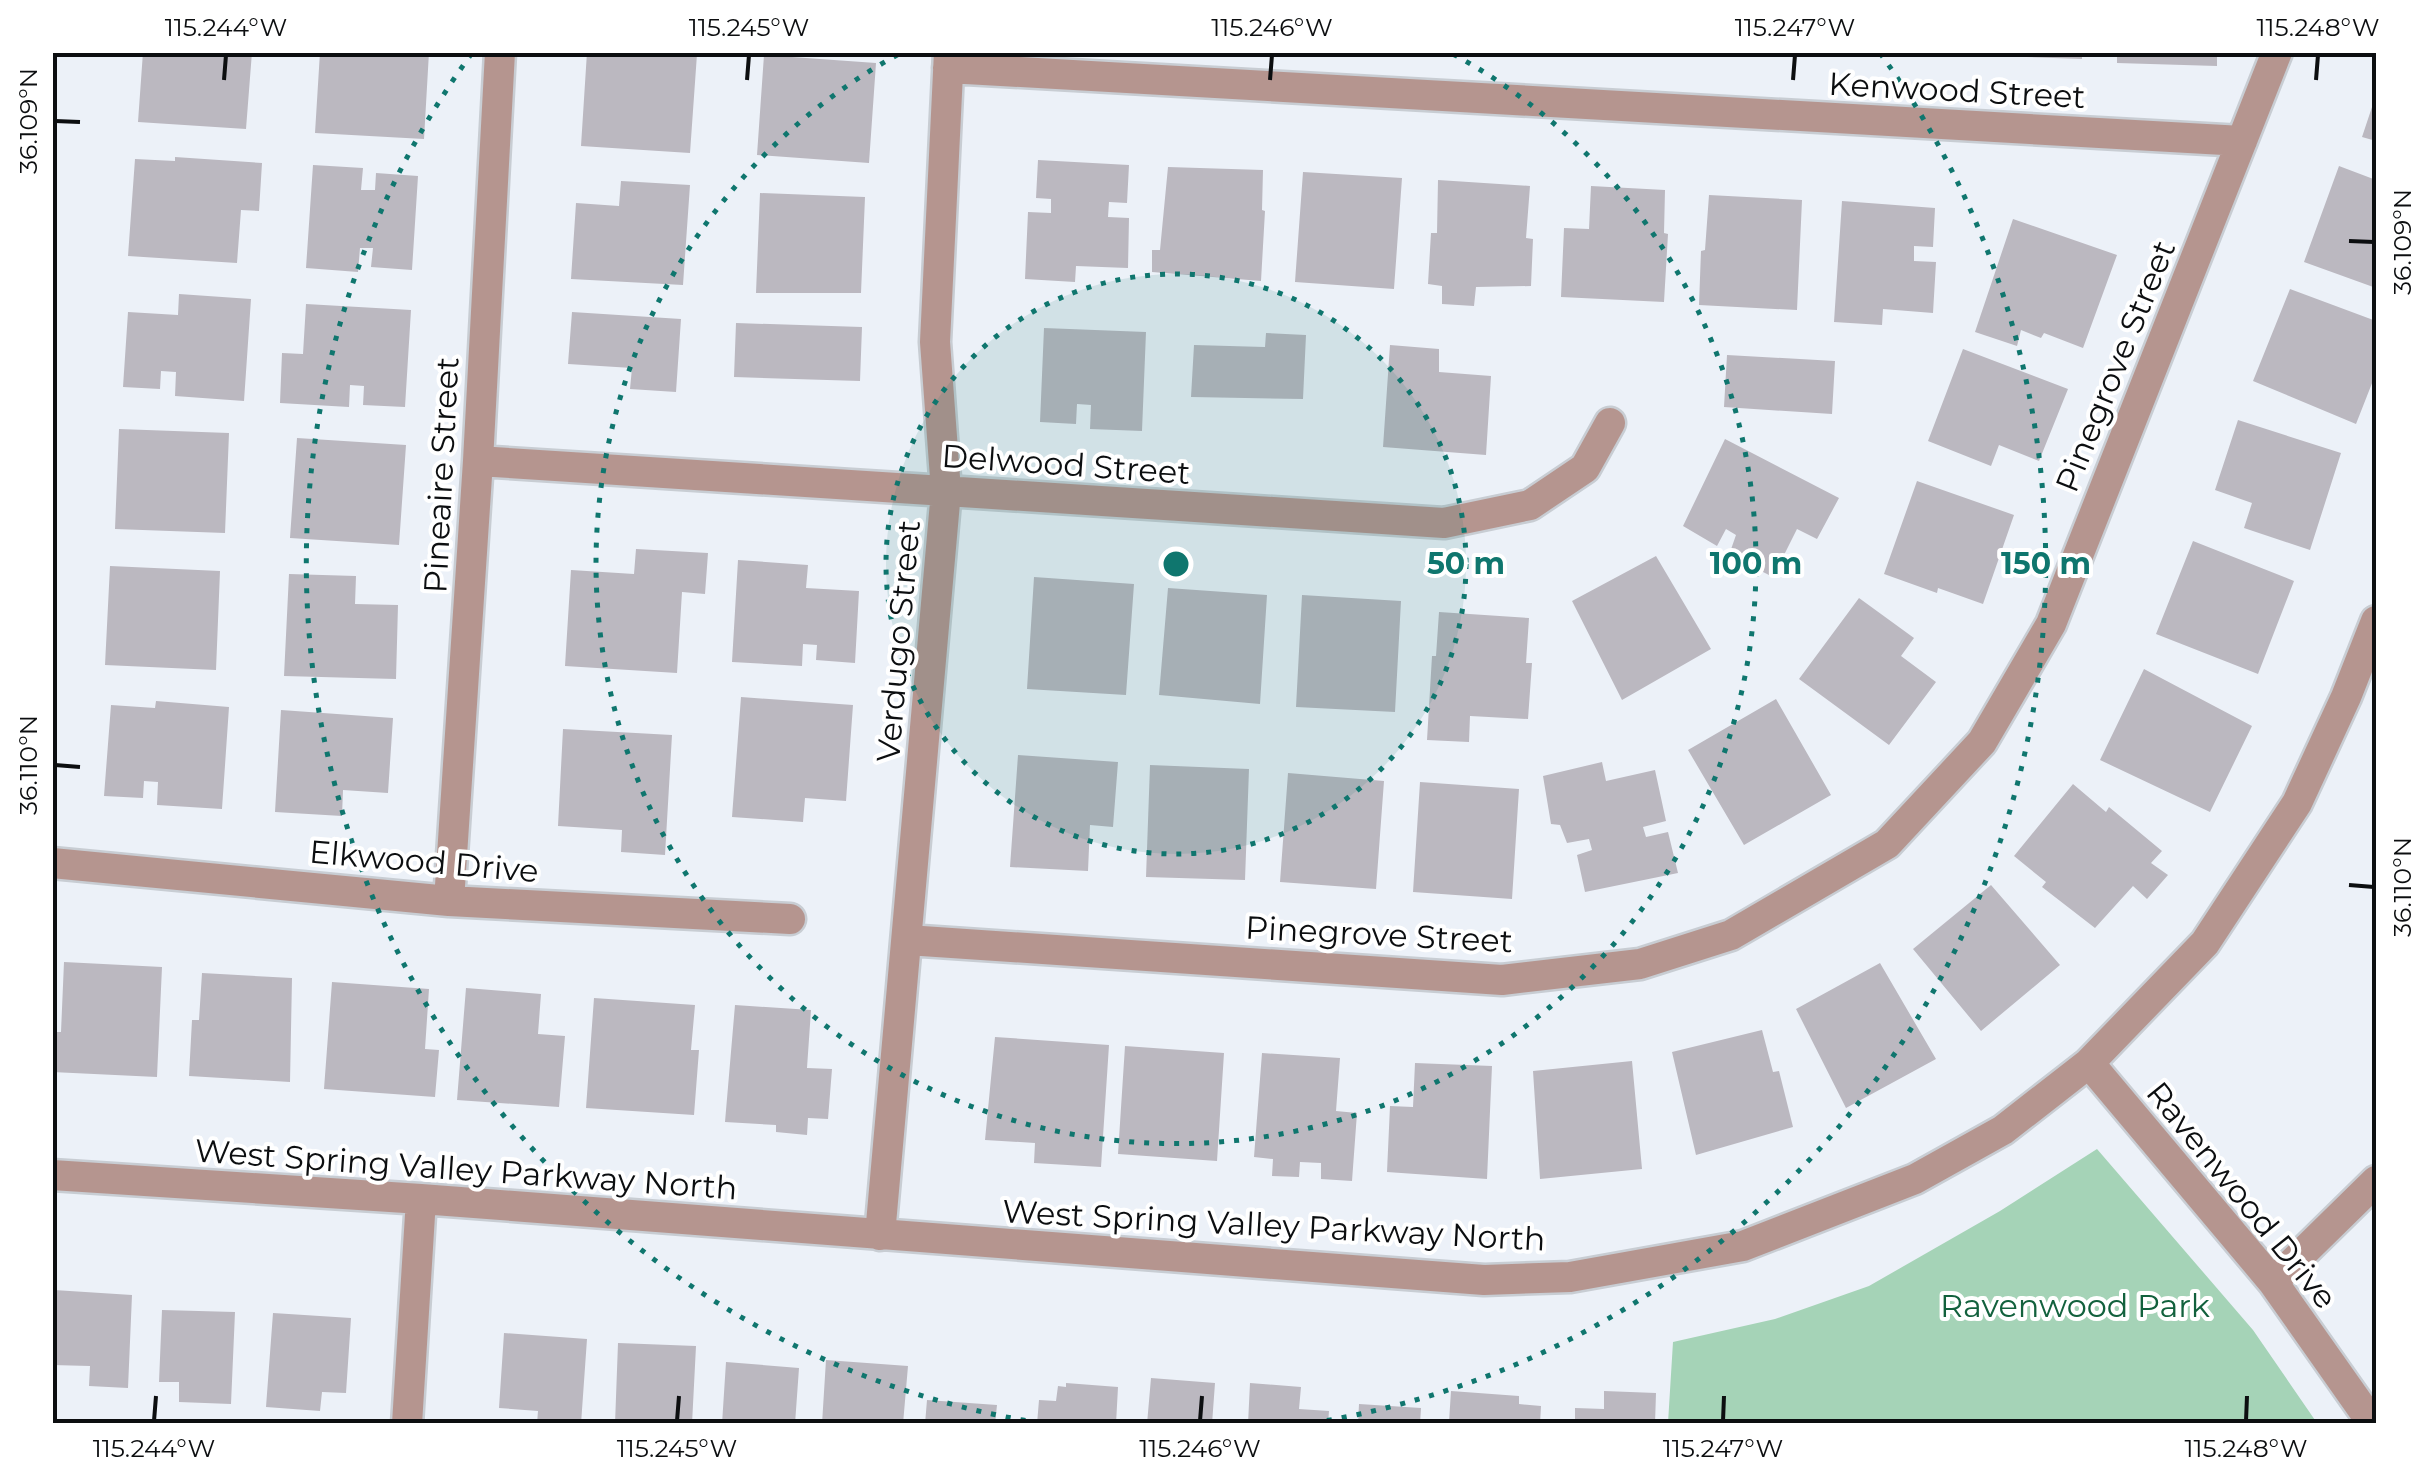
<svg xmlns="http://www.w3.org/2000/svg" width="2429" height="1476" font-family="Montserrat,sans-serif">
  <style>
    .green { fill: #a5d3b7 }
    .building { fill: #bbb8c0 }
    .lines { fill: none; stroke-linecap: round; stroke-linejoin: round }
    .minor-casing { stroke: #c8cdd3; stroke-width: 35 }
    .minor { stroke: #b5958f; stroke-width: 30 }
    .ticks { fill: none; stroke: #0c0e10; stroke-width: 4 }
    .ring { fill: none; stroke: #0f766e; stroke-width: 5; stroke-dasharray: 5 10 }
    .labels { text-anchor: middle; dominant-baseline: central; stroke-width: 8; stroke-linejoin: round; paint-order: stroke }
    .street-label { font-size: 32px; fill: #0c0e10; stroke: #fff }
    .park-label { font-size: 32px; fill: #12613d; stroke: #fff }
    .centre { fill: #0f766e; stroke: #fff; stroke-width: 5 }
    .ring-label { font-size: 30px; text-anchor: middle; font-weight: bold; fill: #0f766e; stroke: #fff; stroke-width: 8; stroke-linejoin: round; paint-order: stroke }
    .neatline { fill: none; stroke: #0c0e10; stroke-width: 4 }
    .ticks-label { font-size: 25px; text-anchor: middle; fill: #0c0e10 }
  </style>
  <rect width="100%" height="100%" fill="#ecf1f8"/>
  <!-- green -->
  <path class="green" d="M2097,1149L2253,1330L2317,1423H1668L1673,1342L1775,1319L1869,1286L2000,1211Z"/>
  <!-- building -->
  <path class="building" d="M143,52H252L246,129L138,122Z
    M320,52H429L424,139L315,133Z
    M587,52L697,54L690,153L581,146Z
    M1997,52H2082V59L1997,56Z
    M2117,52H2217V66L2117,63Z
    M764,55L876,63L869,163L757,155Z
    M2376,95V141L2362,137Z
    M175,157L262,163L259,211L241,210L237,263L128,256L135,159L175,161Z
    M1038,160L1129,165L1127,203L1109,202L1108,217L1129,218L1128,268L1076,266L1075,282L1025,279L1028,212L1051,213V199L1036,198Z
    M313,165L363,168L361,190H375L376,173L418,176L412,270L371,267L373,248H360L358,272L306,268Z
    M2339,166L2376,180V288L2304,262Z
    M1168,167L1263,170L1262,210L1265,211L1261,281L1152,272V250H1160Z
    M1303,172L1402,178L1394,289L1295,282Z
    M1438,180L1530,186L1526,238L1533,239L1531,286L1476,287L1474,306L1442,304V286L1428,284L1431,233H1437Z
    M621,181L690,185L683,285L571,279L576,203L619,206Z
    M1591,186L1665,190L1664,233L1668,234L1664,302L1561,297L1564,228L1589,229Z
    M760,193L865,197L861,293H756Z
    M1709,195L1802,200L1797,310L1699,305L1701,251L1705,250Z
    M1842,201L1935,208L1933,247L1914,246V261L1936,262L1933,313L1883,309L1882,325L1834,322Z
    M2013,219L2117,255L2083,348L2044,333L2041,338L2021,330L2017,346L1975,332Z
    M2290,289L2376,321V373L2356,424L2253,381Z
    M179,294L251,299L244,401L175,396L176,372L161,371L160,389L123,387L128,312L178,315Z
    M306,304L411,310L405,407L363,405L364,386L350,385L349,407L280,403L282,353L303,354Z
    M572,312L681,319L676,392L630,389L632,368L568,364Z
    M736,323L862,327L860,381L734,377Z
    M1044,328L1146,332L1142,431L1090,429L1091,405L1077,404L1076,424L1040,422Z
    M1266,333L1306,335L1303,399L1191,397L1194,345L1265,347Z
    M1390,345L1439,349V372L1491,376L1486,455L1383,447Z
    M1963,349L2068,389L2039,461L1999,445L1991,466L1928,441Z
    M1727,355L1835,361L1832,414L1724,407Z
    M2238,420L2341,453L2310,550L2244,528L2252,503L2215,490Z
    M119,429L229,433L225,533L115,529Z
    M297,438L406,445L399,545L290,538Z
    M1725,439L1839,498L1817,539L1797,529L1773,577L1729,555L1736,535L1726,529L1717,546L1683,526Z
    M1917,481L2014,515L1983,604L1938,588L1937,593L1884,574Z
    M2193,541L2294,581L2258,674L2156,634Z
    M636,549L708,553L705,594L682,592L677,673L565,666L571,570L634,574Z
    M1656,556L1711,649L1622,700L1572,601Z
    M738,560L808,565L806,588L859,591L855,663L816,660L817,645L803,644L802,666L732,662Z
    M110,566L220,571L216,670L105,665Z
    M289,574L356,576L355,604L398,605L396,679L284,676Z
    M1034,577L1134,584L1126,695L1027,689Z
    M1168,588L1267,595L1260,704L1159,695Z
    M1302,595L1401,601L1395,712L1296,707Z
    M1859,598L1914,638L1901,656L1936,682L1889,745L1799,679Z
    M1439,612L1529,618L1526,663H1532L1528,719L1470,716L1469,742L1427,740L1432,656H1436Z
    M2144,669L2252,726L2210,812L2100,760Z
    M741,697L853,705L846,801L805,798L803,822L732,817Z
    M1776,699L1831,795L1744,845L1688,750Z
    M156,701L229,707L222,809L157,805L158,782L144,781L143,798L104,796L111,705L155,708Z
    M281,710L393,718L388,793L343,790L342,816L275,812Z
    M563,729L672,735L665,855L621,852L622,830L558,826Z
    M1018,755L1118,762L1113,827L1090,825L1088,871L1010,867Z
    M1602,762L1606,781L1655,770L1666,821L1643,827L1646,837L1668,832L1678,873L1585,892L1577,855L1592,850L1589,839L1567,843L1560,825L1551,824L1543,776Z
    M1150,765L1249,769L1245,880L1146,877Z
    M1288,773L1384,781L1376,889L1280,882Z
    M1420,782L1519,789L1512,899L1413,892Z
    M2073,784L2106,812L2109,807L2162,851L2151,863L2168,875L2147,899L2133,886L2095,928L2042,887L2046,882L2014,856Z
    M1991,885L2060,965L1981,1031L1913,949Z
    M64,962L162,967L157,1077L52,1072V1032H61Z
    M1880,963L1936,1059L1846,1108L1796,1009Z
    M202,973L292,978L290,1082L189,1076L192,1020H199Z
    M332,982L429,989L425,1049L439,1050L435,1097L324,1089Z
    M466,988L541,994L538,1034L565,1036L559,1107L457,1100Z
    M594,998L695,1005L691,1050H699L694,1115L586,1108Z
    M735,1005L811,1010L807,1068L832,1069L828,1119L808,1118L807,1135L776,1132V1125L725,1122Z
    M1762,1030L1773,1072L1779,1071L1793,1127L1696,1155L1672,1052Z
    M995,1037L1109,1045L1101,1167L1034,1163L1035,1143L985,1140Z
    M1125,1046L1224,1053L1217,1161L1118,1154Z
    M1262,1053L1340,1058L1336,1111L1357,1113L1352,1181L1321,1179V1163L1300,1162L1299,1177L1272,1176L1273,1159L1254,1157Z
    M1632,1061L1642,1169L1540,1179L1533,1071Z
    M1415,1063L1492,1066L1487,1179L1387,1172L1390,1106L1413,1107Z
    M54,1290L132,1295L128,1388L89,1386L90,1366L52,1365Z
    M162,1310L235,1312L231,1404L179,1402V1382H159Z
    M273,1313L351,1318L346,1393L322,1392L320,1411L266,1407Z
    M504,1333L587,1339L581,1424H537L538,1411L499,1408Z
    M618,1343L696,1346L692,1424H615Z
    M826,1360L908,1366L903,1424H822Z
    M726,1362L799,1368L795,1424H722Z
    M1151,1378L1215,1383L1212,1424H1147Z
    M1066,1383L1118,1387L1116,1424H1037L1039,1400L1056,1401L1058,1386L1066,1387Z
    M1250,1383L1301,1387L1299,1409L1329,1411L1328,1424H1248Z
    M1451,1391L1519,1396V1404L1541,1406L1540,1424L1449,1422Z
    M1604,1391L1656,1393L1655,1424H1575V1408L1604,1409Z
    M927,1400L997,1405L995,1424H925Z
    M1359,1404L1421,1408L1420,1424H1358Z"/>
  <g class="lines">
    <defs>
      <path id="minor" d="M948,68L2242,141
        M478,461L1444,523L1530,505L1585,468L1610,423
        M52,863L449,901L790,919
        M449,901L478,461L500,52
        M907,940L1502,980L1640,964L1731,935L1887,844L1982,742L2051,624L2277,52
        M2089,1063L2273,1282L2373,1424
        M52,1175L421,1199L1484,1280L1570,1277L1743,1246L1915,1179L2003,1130L2089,1063L2205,943L2297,803L2346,697L2376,621
        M880,1235L946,491L935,342L949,52
        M2273,1282L2376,1181
        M407,1424L421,1199"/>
    </defs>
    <!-- minor casing -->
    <use href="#minor" class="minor-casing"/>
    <!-- minor -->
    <use href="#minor" class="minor"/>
  </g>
  <!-- ticks -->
  <path class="ticks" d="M224,80L226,55M747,80L749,55M1270,80L1272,55M1793,80L1795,55M2316,80L2318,55M55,121L80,122M2349,241L2374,242M55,765L80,767M2349,885L2374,887M154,1421L156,1396M677,1421L679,1396M1200,1421L1202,1396M1723,1421L1724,1396M2246,1421L2247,1396"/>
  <!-- distance rings -->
  <circle cx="1176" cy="564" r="290" fill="#0f766e" fill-opacity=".12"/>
  <g class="ring">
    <circle cx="1176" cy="564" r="290"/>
    <path d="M1453 54A580 580 0 1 1 899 54"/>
    <path d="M1040 1423A870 870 0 0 1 472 53M1880 53A870 870 0 0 1 1312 1423"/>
  </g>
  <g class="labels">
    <!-- street labels -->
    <g class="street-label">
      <text transform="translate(1957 90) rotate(3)">Kenwood Street</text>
      <text transform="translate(2115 366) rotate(-68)">Pinegrove Street</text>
      <text transform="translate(1066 464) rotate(4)">Delwood Street</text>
      <text transform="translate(441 475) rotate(-87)">Pineaire Street</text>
      <text transform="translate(898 641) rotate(-85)">Verdugo Street</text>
      <text transform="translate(424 861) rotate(5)">Elkwood Drive</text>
      <text transform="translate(1379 934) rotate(3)">Pinegrove Street</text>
      <text transform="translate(466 1169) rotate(4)">West Spring Valley Parkway North</text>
      <text transform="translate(2242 1195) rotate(51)">Ravenwood Drive</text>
      <text transform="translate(1274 1225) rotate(3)">West Spring Valley Parkway North</text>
    </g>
    <!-- park labels -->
    <g class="park-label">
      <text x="2075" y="1305">Ravenwood Park</text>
    </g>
  </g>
  <circle cx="1176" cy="564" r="15" class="centre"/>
  <g class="ring-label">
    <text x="1466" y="574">50 m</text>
    <text x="1756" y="574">100 m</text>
    <text x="2046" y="574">150 m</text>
  </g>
  <!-- border -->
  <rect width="2429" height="1476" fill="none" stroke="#ffffff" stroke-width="110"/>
  <rect x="55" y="55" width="2319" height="1366" class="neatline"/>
  <g class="ticks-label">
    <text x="226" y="36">115.244°W</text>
    <text x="749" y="36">115.245°W</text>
    <text x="1272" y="36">115.246°W</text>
    <text x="1795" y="36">115.247°W</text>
    <text x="2318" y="36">115.248°W</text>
    <text transform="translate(28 121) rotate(-90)" y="9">36.109°N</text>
    <text transform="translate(2402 242) rotate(-90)" y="9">36.109°N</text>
    <text transform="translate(28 765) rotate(-90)" y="9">36.110°N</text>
    <text transform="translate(2402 887) rotate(-90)" y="9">36.110°N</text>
    <text x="154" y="1457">115.244°W</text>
    <text x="677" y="1457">115.245°W</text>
    <text x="1200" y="1457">115.246°W</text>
    <text x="1723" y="1457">115.247°W</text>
    <text x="2246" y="1457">115.248°W</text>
  </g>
</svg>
